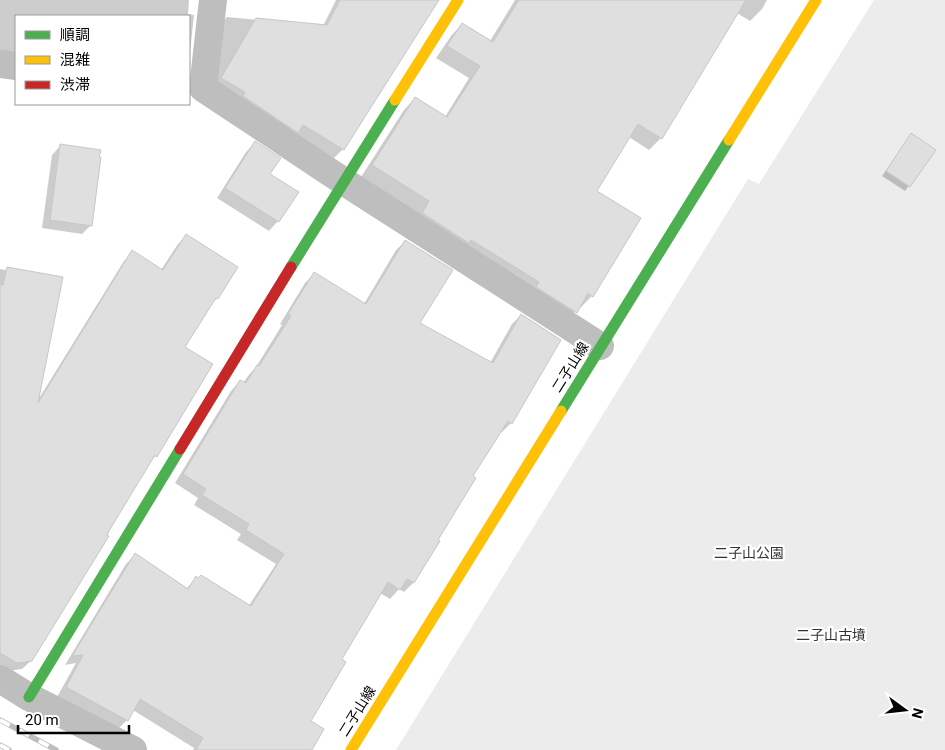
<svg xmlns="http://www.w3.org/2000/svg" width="945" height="750" font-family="Roboto,'Noto Sans JP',sans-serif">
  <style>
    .green { fill: #ececec }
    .shadow { fill: #0003 }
    .building { fill: #dfdfdf; stroke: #c7c7c7 }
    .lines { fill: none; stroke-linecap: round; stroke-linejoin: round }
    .street { stroke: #bebebe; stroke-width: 28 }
    .fast { stroke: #4caf50; stroke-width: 11 }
    .slow { stroke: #ffc107; stroke-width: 11 }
    .jam { stroke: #c62828; stroke-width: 11 }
    .rail-casing { stroke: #bebebe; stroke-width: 5.5 }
    .rail { stroke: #fff; stroke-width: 4; stroke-dasharray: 11; stroke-linecap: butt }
    .labels { text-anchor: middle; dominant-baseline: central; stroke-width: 4.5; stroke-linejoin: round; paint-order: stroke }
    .street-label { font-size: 14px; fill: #000; stroke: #fff }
    .park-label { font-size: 14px; fill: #333; stroke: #fff }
  </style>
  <rect width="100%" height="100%" fill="#fff"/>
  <!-- green -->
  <path class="green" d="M874,0H945V750H396L748,179L759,184Z"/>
  <!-- shadow -->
  <path class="shadow" d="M0,0H189L188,14L194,15L189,60V16H16V58L0,57Z
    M336,0H438L343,149L334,158L211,87L218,26L227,17L323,26Z
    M515,0H767L762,9L750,21L737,13L661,138L649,150L629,137L595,191L592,296L580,308L579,307L564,324L361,177L404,110L415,98L445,117L469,78L436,58L451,36L462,24L490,41Z
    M911,135L934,150L905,191L882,176Z
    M255,143L269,174L297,192L278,221L269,231L217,198L246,152Z
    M61,145L91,225L82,234L42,228L52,155Z
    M186,236L217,298L210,305L184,348L212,364L156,456L148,463L32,660L22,669L8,671L0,667V269L6,270L8,268L38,400L124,261L133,252L161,270L178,244Z
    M406,241L418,323L490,363L512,324L521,315L511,423L502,432L500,431L471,476L436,540L438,542L413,583L404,592L399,589L390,599L380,593L289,750H193L194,748L133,710L127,720L118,729L57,697L76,663L65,665L126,564L135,555L186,589L196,578L248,607L276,564L237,540L241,534L194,505L198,498L175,483L231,391L240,381L243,383L248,376L256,367L282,325L280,324L305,283L314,274L364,304L396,250Z"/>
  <!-- building -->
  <path class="building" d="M340,0H439L344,150L303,125L298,133L243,96L245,92L221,78L256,18L327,25Z
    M519,0H746L662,139L638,124L597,191L641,218L593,297L588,293L577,313L536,287L539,282L471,240L469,243L422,213L429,201L372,165L415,97L447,117L480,66L447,46L462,23L493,42Z
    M911,133L936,150L910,187L886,171Z
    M255,141L281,158L270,174L299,192L279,222L225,188Z
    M60,144L101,150L99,157H101L92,226L50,220Z
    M186,234L238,267L218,299L216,298L185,347L213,364L157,457L155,455L109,531L107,535L109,536L32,661L17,663L0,653V284L3,285L7,267L63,277L38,403L132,250L163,270Z
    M405,240L453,270L420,323L493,363L521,314L561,340L512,424L508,421L473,476L476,478L438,540L440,541L414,583L407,579L400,590L388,582L342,659L346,662L311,721L324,729L312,750H196L203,738L140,699L128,721L66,687L83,655L72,656L135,553L188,589L196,576L198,578L201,575L251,606L284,554L246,530L249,524L202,495L206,489L183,474L240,380L246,383L257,365L259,366L291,316L288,314L314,272L366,304Z"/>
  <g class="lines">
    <!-- street -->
    <path class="street" d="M213,0L203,88L343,181L600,346
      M0,64L16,66
      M0,679L29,697L133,750"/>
    <!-- fast -->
    <path class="fast" d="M291,267L395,100
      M561,411L729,140
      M29,697L180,449"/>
    <!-- slow -->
    <path class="slow" d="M395,100L458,0
      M729,140L816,0
      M351,750L561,411"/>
    <!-- jam -->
    <path class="jam" d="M180,449L291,267"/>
    <defs>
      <path id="rail" d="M0,720L56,750
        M0,745L9,750"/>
    </defs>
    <!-- rail casing -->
    <use href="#rail" class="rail-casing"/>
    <!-- rail -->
    <use href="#rail" class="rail"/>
  </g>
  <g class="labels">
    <!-- street labels -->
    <g class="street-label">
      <text transform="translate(570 367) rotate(-58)">二子山線</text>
      <text transform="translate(357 711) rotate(-58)">二子山線</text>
    </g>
    <!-- park labels -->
    <g class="park-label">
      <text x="749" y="553">二子山公園</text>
      <text x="831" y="635">二子山古墳</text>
    </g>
  </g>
  <!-- legend -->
  <rect x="15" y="15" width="175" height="90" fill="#ffffff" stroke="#999999"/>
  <rect x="25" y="31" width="25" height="8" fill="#4caf50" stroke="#999999"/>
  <text x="60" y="40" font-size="15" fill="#000000">順調</text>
  <rect x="25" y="56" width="25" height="8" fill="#ffc107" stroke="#999999"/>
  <text x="60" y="65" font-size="15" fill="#000000">混雑</text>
  <rect x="25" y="81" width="25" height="8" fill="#c62828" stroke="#999999"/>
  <text x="60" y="90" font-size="15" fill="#000000">渋滞</text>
  <!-- north arrow -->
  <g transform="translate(905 710) rotate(105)" stroke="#ffffff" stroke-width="4" paint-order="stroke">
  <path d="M0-4L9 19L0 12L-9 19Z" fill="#000000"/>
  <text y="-8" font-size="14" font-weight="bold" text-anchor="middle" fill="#000000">N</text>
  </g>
  <!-- scale -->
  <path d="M18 725v8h111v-8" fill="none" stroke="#000000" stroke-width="2.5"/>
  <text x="25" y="725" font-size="15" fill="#000000" stroke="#ffffff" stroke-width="4" paint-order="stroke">20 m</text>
</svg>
